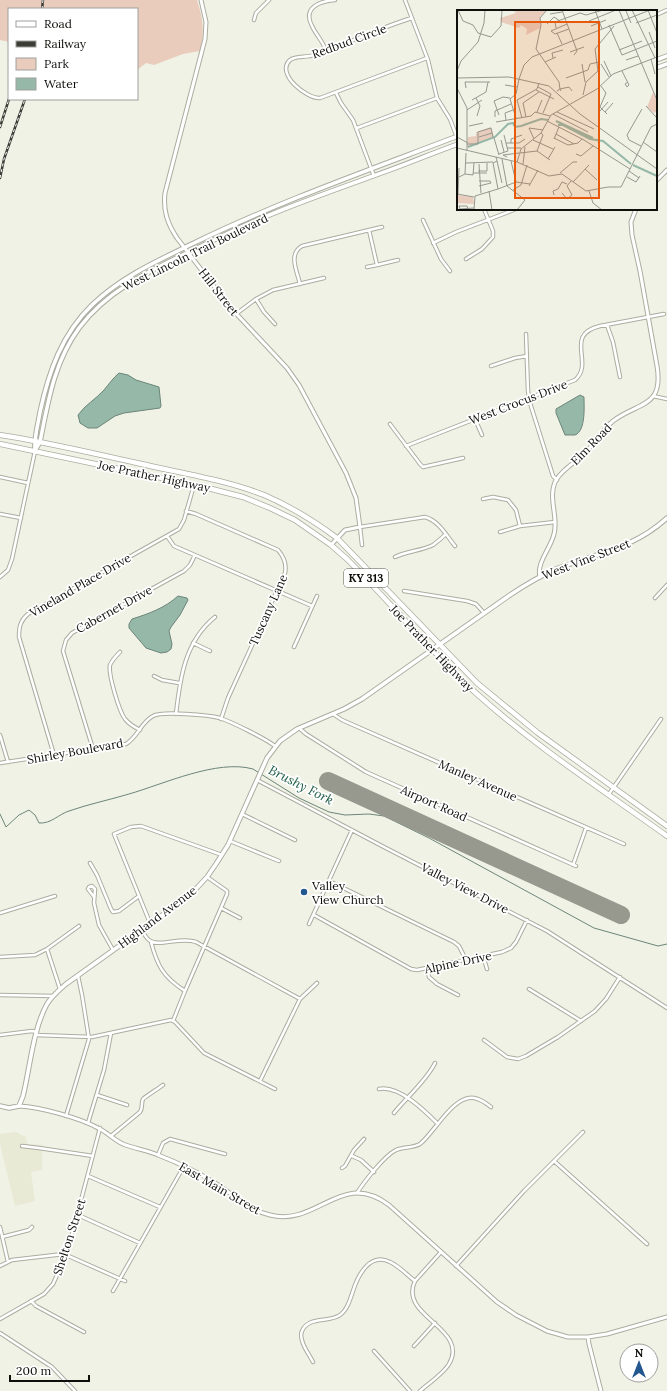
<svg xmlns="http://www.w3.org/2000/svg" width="667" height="1391" font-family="Lora,serif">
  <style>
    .built { fill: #e9ead6 }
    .green { fill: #e9ccbc }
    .water { fill: #95b8a8; stroke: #6c8579 }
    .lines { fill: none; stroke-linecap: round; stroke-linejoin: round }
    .stream { stroke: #6c8579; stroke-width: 1 }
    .runway { stroke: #97988e; stroke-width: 18 }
    .minor-casing { stroke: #acada1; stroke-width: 4.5 }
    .tertiary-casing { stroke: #acada1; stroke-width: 5 }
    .secondary-casing { stroke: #acada1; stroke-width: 5.5 }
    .trunk-casing { stroke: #acada1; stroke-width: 6 }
    .minor { stroke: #fff; stroke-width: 2.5 }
    .tertiary { stroke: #fff; stroke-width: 3 }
    .secondary { stroke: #fff; stroke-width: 3.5 }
    .trunk { stroke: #fff; stroke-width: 4.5 }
    .rail-casing { stroke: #3d3d37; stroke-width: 2.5 }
    .rail { stroke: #fff; stroke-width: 1; stroke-dasharray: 3; stroke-linecap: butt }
    .poi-dot { fill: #22578f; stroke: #fff; stroke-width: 1.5 }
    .labels { text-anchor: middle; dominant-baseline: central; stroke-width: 3.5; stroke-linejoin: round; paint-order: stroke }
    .shield { fill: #fff; stroke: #565654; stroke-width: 1 }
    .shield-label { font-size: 11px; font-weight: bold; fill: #0e0e0a }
    .street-label { font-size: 12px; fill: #0e0e0a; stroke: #fff }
    .poi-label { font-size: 12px; fill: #0e0e0a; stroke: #fff; text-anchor: start }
    .water-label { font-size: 13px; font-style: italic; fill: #215f49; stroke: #fff }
    .inset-river { fill: none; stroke: #95b8a8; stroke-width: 2 }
    .inset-road { fill: none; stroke: #96978e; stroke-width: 1 }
    .view { fill: #e8590c; fill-opacity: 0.15; stroke: #e8590c; stroke-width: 2 }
    .inset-edge { fill: none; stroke: #0e0e0a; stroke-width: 2 }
  </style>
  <rect width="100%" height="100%" fill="#f1f2e6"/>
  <!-- built -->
  <path class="built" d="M16,1132L26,1137L27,1144L42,1145V1170L31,1172L35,1201L15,1206L0,1144V1134Z"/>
  <!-- green -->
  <path class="green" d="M0,0H197C203,19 205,32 200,51L183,54L154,65L146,63L137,70V9H9V42L0,40Z"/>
  <!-- water -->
  <path class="water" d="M119,373L128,375L136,380L159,387L161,406L160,408L124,413L115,416L97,428H88L80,423L78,415C85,405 96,399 104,390C109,384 113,378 119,373Z
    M580,395L584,397C584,406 586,431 575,435C572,435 568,435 565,435L556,413V409Z
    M178,596L187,598L188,600L180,615L171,627L169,631L172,644L171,649L167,652L161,653L146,648L129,628V624L132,619C148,614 165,608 178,596Z"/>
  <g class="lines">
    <!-- stream -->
    <path class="stream" d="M0,814L6,827L19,815L29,810L35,815L39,823C51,824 59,814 69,811C89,804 109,800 129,794C164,784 217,759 253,769L299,798L329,812L345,815L369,814L384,816L429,838L594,928L658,946L667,944"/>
    <!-- runway -->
    <path class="runway" d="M328,781L621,915"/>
    <defs>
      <path id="minor" d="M405,0L428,60L437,98L450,119L458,140
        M656,15L667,10
        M412,18C379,28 347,44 314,55C306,58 296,55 290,60C275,74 307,99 320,98L427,58
        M254,20L256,13L269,0
        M326,51C323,41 316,35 312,26C302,7 321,1 335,0
        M336,93L341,103L353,120L374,176
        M357,128L437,98
        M423,220L441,259L450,271
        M433,243L456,232L516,209
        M466,259L482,249L493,237V231L484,209
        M377,265L398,260
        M367,267L377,265L369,230
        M300,284C297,271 288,254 302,246L382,227
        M256,299L264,312L275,324
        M236,314L256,299L273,290L324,278
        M607,325L613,342L620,377
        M526,334L528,391L530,403L553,476L557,480
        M491,366L515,358L527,356
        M653,396L667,399
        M475,419L482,435
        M390,424L420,464L423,467L463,458
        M406,446L575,380C595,363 563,335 600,326L664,314
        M0,477L28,483
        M483,499L493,497L508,500L516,510L520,526
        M186,511L196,514L278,550C284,557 287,564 285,573L228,698L221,719
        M0,514L21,518
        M500,532L520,526L555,522
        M167,536L174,546L312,606
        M362,545L360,527L425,517C439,521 446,535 455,546
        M395,557C407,551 421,551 433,545C437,542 442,538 446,534
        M0,577L8,570L12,559L35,451
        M404,591L467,601L476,604L484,613
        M655,598L667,585
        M193,643L210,651
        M294,647L317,596
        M120,652C116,656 112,660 110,665C108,674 119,711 125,719C129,724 134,727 140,730
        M154,676L162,680L179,683
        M176,714C180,678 185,641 215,617
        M333,714L342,720L624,844
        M299,728L306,734L366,772L576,866
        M0,735L8,762
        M93,749L63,651L66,640L72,633L184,571L190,565L195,555
        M54,755L19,637C19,627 20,621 28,614L179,529L184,520L194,485
        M0,763L126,744C138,737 141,722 153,716C162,711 209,715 220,718C234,723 264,738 275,746
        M257,780L382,846L547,931L667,1008
        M609,794L661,719
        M242,814L295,840
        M230,841L279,861
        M90,863L97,875L111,909L113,912L119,911L139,896
        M573,865L586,828
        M329,881L454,942L459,946L466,960
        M94,897L88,889L89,887L92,886L95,889L94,903L99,925L113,950
        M221,908L240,918
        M0,913L55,896
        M314,915L411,969L417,970L502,952L511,948L516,942L527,920
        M150,923L114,834L131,827L141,826L222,855
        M309,924L352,830
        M142,930C144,934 146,938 149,940C158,948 181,936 196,942L300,999
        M151,942C157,965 163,977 185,991
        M47,949L60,989
        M483,956L487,969
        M0,957L35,955L47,949L79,926
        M427,968L429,977L437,984L458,995
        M529,989L581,1021
        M0,995L53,996
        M173,1021L185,991L227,894V891L207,877
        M0,1035L32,1031L37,1032
        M36,1035L92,1037L171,1020L175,1022L204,1053L275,1089
        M484,1040L507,1057L518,1059L526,1056L558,1037L595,1011L606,999L620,977
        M260,1081L300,999L317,983
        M379,1089C399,1085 425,1111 438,1124
        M97,1095L127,1105
        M394,1113C406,1098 427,1080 435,1063
        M66,1116L89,1039L82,995L78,976
        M88,1123L104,1070L111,1033
        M111,1136L140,1112C143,1108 141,1103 143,1099C145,1097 159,1088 163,1085
        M22,1146L39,1148L93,1156
        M158,1155L163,1143L170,1139L225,1154
        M352,1156L361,1160L374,1172
        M554,1161L647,1244
        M342,1168L345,1166L354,1150L364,1139
        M88,1176L160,1207
        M357,1193C364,1182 384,1156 396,1150C404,1147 413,1148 420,1144C435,1132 453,1095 474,1098C481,1099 486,1103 491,1107
        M78,1215L140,1243
        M0,1227L8,1262
        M2,1237L29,1230L32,1227
        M0,1266L12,1260L64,1254L125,1281
        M456,1266L524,1191L583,1132
        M113,1291L184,1166
        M31,1301L36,1306L84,1332
        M0,1319L44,1294L53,1284L66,1255L74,1227L100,1128
        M0,1333L52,1367L75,1391
        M414,1346L435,1323
        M374,1351L410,1391
        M313,1362C309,1354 298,1340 302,1331C308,1316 329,1323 340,1315C347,1310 350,1300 353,1291C358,1275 370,1252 390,1262C399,1266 407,1275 415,1281
        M420,1391C428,1384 444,1373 449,1364C470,1328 398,1317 415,1281L441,1252"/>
      <path id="tertiary" d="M201,0L206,22L205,39L165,193C163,210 167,223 177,238L229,306L287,368L299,385L346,473L356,498L360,527L345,530L331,545
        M656,181L667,170
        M540,577C536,563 551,548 554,534C559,517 547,498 556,480C562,470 574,463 583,455C594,445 601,431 613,421C638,402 664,408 657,366L640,271L632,235L631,222L636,209
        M19,1106C40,1107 80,1118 98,1128C107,1132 114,1140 123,1144C135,1149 147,1150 158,1155C176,1162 194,1170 210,1180C230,1191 247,1210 270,1215C318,1227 341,1169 389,1205L497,1302L516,1315L547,1331L568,1337H588L607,1334L667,1317
        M588,1337L589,1344L601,1391"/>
      <path id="secondary" d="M656,60L667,56
        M656,68L667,64
        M35,450C34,437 38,425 40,412C49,371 62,334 92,305C121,277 157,261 192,244C278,202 369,170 458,136
        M35,450L40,442C48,402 54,362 79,328C108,289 152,270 195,249C216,239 238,228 260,219C297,203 335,190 373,176C402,166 430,154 458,144
        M0,1106L9,1108L19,1106L23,1096C30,1068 33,1029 47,1004C52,996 59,990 66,984L175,906L194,891L207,877L216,864L228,845L267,758L280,741L297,729L344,709L362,699L510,595C525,585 540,576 556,569C597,553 633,549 667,518"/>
      <path id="trunk" d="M0,435C46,442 91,453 137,463C179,473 223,479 264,495C290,506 314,521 337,538L477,683L538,733L667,826
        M0,444L200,486L243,497L270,508L295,520L331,545L347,559C391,603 431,652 477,694C536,747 603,790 667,836"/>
    </defs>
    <!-- minor casing -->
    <use href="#minor" class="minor-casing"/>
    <!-- tertiary casing -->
    <use href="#tertiary" class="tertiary-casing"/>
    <!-- secondary casing -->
    <use href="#secondary" class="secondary-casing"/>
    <!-- trunk casing -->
    <use href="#trunk" class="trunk-casing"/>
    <!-- minor -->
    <use href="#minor" class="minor"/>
    <!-- tertiary -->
    <use href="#tertiary" class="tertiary"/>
    <!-- secondary -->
    <use href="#secondary" class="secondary"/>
    <!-- trunk -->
    <use href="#trunk" class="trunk"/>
    <defs>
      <path id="rail" d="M42,9L43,0
        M0,127L9,99
        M0,178L4,159L25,99"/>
    </defs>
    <!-- rail casing -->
    <use href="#rail" class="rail-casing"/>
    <!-- rail -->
    <use href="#rail" class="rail"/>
  </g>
  <!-- markers -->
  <circle class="poi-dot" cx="304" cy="892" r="4"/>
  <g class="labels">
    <!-- shield labels -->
    <rect class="shield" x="344" y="569" width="44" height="18" rx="3"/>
    <g class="shield-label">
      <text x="366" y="578">KY 313</text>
    </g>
    <!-- street labels -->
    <g class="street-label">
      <text transform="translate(349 41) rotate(-20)">Redbud Circle</text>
      <text transform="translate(195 252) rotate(-26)">West Lincoln Trail Boulevard</text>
      <text transform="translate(219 292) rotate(52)">Hill Street</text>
      <text transform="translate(518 402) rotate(-21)">West Crocus Drive</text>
      <text transform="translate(591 444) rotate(-46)">Elm Road</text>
      <text transform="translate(154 476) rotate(12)">Joe Prather Highway</text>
      <text transform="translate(586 559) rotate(-21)">West Vine Street</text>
      <text transform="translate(80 585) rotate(-30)">Vineland Place Drive</text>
      <text transform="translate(114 609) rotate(-29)">Cabernet Drive</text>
      <text transform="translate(268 610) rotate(-66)">Tuscany Lane</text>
      <text transform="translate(432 648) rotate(46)">Joe Prather Highway</text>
      <text transform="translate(75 751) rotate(-10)">Shirley Boulevard</text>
      <text transform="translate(478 780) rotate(24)">Manley Avenue</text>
      <text transform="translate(434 803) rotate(24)">Airport Road</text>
      <text transform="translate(465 888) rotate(27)">Valley View Drive</text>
      <text transform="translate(157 917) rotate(-37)">Highland Avenue</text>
      <text transform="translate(458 962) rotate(-12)">Alpine Drive</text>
      <text transform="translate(220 1188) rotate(30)">East Main Street</text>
      <text transform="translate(69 1237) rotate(-72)">Shelton Street</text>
    </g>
    <!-- poi labels -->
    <g class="poi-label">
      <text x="312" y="885">Valley<tspan x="312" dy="14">View Church</tspan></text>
    </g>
    <!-- water labels -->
    <g class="water-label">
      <text transform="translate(301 785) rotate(27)">Brushy Fork</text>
    </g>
  </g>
  <!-- overview -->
  <g transform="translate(457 10)">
    <rect width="200" height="200" fill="#f1f2e6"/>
    <path d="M56,0H90L83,7V18L69,25L70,19L64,15L62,18L44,12L43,8L59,3ZM196,82L200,91V101L197,103L190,97ZM34,117L37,127L10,137L11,127L19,126V122ZM0,185L16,187L17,194L0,193Z" fill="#e9ccbc"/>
    <path class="inset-river" d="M99,111L136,128M101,115H106L133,129L146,131L174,154M11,137L38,127L51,114L56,113L58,117L64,116L84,109L91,110M176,155L200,166"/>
    <path class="inset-road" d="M1,0L6,11L16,15L21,23L34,27L44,16L45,0M90,0L83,8L84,15L79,39L102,72L103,79L100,81M105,0L120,41L117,45M138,0L145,19M162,0L200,90M175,0L198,48M191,0L200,23M169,1L174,13M93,4L105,2M132,11L159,0M179,13L200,5M90,14L97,7L103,11M110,14L94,21L98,24L112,19M152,15L165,45L200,31M134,16L149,10M99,18L98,12L123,3L129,5L146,0M192,22L198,38M100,23L105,34M162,40L185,31M113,42L127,37M96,48L95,43L106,40M194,49L198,64M169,50L181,46M147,51L154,66M88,52L99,47M125,54L128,72M144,54L152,67M0,61L4,51L21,32L27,13L28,0M165,61L172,75L170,77L168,74L171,72M0,68L52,67L92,76L123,104L200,159M109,68L131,60L133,54L142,52M62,69L67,55L75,47L193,0M48,75L60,77M144,76L149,83L143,97L150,104M81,77L94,84L86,103M0,78L10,98V141M9,78L8,72H33M79,80L97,89M104,81L103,79L112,77L115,81M126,85L129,72L141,61L138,39L157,16M19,88L23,96L20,106M15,90L29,82L31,72M189,96L199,107M10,100L25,90M143,101L151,92M80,102L85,90M100,102L137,119M148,102L156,93M96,104L131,122M42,105L37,91L46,87L53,88M38,107V101L54,94M69,107L66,93L82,82M59,108L53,89L59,84L62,69M65,108L60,90L80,79L82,73M49,110L48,103L56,100M90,111L127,130L173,159M39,112L74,106L78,102L93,106M12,116L26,113M99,124L117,134M0,127L11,133M22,127L35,123M37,128L42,145M97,128L111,135L121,133L125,129M77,129L72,118L86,120M97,129L102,117M44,130L47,142M76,130L96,139M186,132L200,142M49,133H62L68,129M54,133V129L65,125M10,134H21V122L34,118L36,127M184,136L172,130L170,125L185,99M0,138L60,152L64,139L84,123L94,105L140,79L156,64L200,47M50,138H64M80,141L86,125L84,123M63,143L80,141L93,150M42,144L51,141L47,125M119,144L124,146L136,136M50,147L46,145L62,143M45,149L50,176L68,190L60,200M91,149L98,137M40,151L45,173M54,151L59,172M60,152L92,166L105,164L129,181L151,177H164L194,117L200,114M9,153L36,152M22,154L24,183M66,154L68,137M128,159L140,170M21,161H30V153M172,161L182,168M16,163H30M103,163L116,152H120M8,164L16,165L17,153M170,167L179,172L183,166M0,168L8,164L9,143M22,171H33L34,173L22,176M116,172L132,155M72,176L81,160M41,179L59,172L73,174M56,180L64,175L70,155M32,181L35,200M132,181L136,193L145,200M105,183L110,189L115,185L110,176L114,171M0,184L17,187M1,185L2,158M97,185L96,181L101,179L105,172L110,174M11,199L10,196H2L3,199L17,198M17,200L18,186L41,179L36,153L40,151L39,147"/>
    <path class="view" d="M58,12H142V188H58Z"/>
    <rect width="200" height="200" class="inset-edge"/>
  </g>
  <!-- legend -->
  <rect x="8" y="8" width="130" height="92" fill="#ffffff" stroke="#9f9f9d"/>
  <rect x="16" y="21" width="20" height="6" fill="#ffffff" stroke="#9f9f9d"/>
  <text x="44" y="28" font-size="12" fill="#0e0e0a">Road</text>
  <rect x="16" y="41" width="20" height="6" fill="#3d3d37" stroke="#9f9f9d"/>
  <text x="44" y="48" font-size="12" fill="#0e0e0a">Railway</text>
  <rect x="16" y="58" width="20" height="12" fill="#e9ccbc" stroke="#9f9f9d"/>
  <text x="44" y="68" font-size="12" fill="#0e0e0a">Park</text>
  <rect x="16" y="78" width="20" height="12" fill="#95b8a8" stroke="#9f9f9d"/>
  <text x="44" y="88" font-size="12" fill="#0e0e0a">Water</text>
  <!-- north arrow -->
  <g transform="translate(639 1363)"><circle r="19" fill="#ffffff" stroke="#9f9f9d"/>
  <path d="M0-3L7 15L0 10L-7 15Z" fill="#22578f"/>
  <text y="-6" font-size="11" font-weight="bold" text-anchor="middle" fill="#0e0e0a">N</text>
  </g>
  <!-- scale -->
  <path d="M10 1375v6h79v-6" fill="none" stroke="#0e0e0a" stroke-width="2"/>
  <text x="16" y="1375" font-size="12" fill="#0e0e0a" stroke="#ffffff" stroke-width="3" paint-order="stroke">200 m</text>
</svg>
